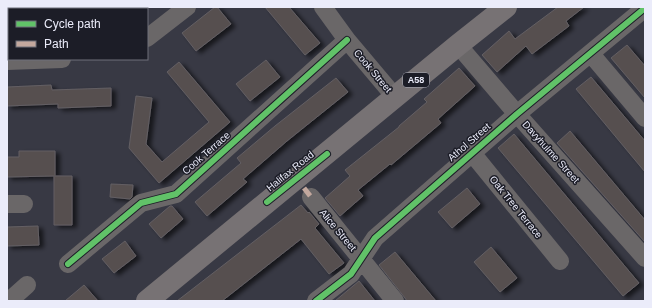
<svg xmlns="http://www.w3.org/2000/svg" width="652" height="308" font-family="Helvetica,sans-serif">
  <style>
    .building { fill: #564f50; stroke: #635f63; filter: url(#shadow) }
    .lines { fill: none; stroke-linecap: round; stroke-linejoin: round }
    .minor { stroke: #6a6768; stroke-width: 18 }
    .trunk { stroke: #777274; stroke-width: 22 }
    .quiet { stroke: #c3a89e; stroke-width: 5; stroke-dasharray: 10 5; stroke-linecap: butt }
    .cycleway-casing { stroke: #1c1d27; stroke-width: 8 }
    .cycleway { stroke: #61c268; stroke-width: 6 }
    .labels { text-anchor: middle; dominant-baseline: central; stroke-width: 3; stroke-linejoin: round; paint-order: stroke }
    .shield { fill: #1c1d27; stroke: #adaebb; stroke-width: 1 }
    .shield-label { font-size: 9px; font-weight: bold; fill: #ebecfa }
    .street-label { font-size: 10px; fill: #ebecfa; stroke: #1c1d27 }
  </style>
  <defs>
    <filter id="shadow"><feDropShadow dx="4.5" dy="2.5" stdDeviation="2" flood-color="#0009"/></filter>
  </defs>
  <rect width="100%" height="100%" fill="#383944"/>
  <!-- building -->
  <path class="building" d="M215,7H217L231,24L196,51L182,33Z
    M265,7H289L320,43L305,55Z
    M558,7H584L566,21L569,26L532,54L526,46L497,72L482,55L509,31L515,39Z
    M627,45L645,66V98L611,58Z
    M266,60L280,77L250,101L236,84Z
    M179,62L230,122L159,183L129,148L136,96L152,98L146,144L162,162L209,122L167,72Z
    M459,68L475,86L438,119L441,123L391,165L390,164L358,190L363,196L340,216L325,198L350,176L345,170L399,127V126L427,102L424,99Z
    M591,77L645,141V172L576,89Z
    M336,78L348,92L287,141L243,179L247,182L207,216L195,202L241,163L237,158L275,126Z
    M51,85L52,90L111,88V106L58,108V104L7,106V87Z
    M570,131L645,220V242L557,143Z
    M514,134L639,283L623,296L498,148Z
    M19,151H55V176H72V225H54V176L7,177V157H19Z
    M111,184L133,185L132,197L130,199L110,197Z
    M467,188L480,204L452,228L438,212Z
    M301,205L308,213L309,212L319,224L315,228L344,263L329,274L301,239L222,301H177Z
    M170,206H172L183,219L161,238L149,224Z
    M38,226L39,245L7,246V227Z
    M125,241L136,256L114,273L102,259Z
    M491,247L517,278L500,292L474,262Z
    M395,252L436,301H407L405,298L379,265Z
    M359,281L375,301H335Z
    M84,285L98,301H65Z"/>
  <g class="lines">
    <!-- minor -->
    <path class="minor" d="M323,7L347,40L395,97
      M147,38L187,7
      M458,45L517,114L645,258
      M591,54L645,118
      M7,61L62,59
      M472,153L560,261
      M311,197L395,301
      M7,204H24
      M68,264L141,203L176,194L347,40
      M9,301L27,285
      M316,301L351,274L375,238L517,114L645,8"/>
    <!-- trunk -->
    <path class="trunk" d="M147,301L458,45L506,7"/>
    <!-- quiet -->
    <path class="quiet" d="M304,188L311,197"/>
    <defs>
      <path id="cycleway" d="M267,202L327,154
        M68,264L141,203L176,194L347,40
        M316,301L351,274L375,238L517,114L645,8"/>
    </defs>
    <!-- cycleway casing -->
    <use href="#cycleway" class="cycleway-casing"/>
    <!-- cycleway -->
    <use href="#cycleway" class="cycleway"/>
  </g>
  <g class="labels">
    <!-- shield labels -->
    <rect class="shield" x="403" y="73" width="26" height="14" rx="3"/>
    <g class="shield-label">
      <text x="416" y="80">A58</text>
    </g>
    <!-- street labels -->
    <g class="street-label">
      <text transform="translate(373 71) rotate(50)">Cook Street</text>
      <text transform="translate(469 142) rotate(-41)">Athol Street</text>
      <text transform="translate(551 152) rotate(48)">Davyhulme Street</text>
      <text transform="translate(206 153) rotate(-41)">Cook Terrace</text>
      <text transform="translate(290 171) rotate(-39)">Halifax Road</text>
      <text transform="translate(516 207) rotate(51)">Oak Tree Terrace</text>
      <text transform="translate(338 230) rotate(50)">Alice Street</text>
    </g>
  </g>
  <!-- border -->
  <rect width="652" height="308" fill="none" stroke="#ebecfa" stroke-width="16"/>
  <!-- legend -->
  <rect x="8" y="8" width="140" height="52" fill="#1c1d27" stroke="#6f707b"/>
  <rect x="16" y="21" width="20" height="6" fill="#61c268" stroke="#6f707b"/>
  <text x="44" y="28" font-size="12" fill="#ebecfa">Cycle path</text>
  <rect x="16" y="41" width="20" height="6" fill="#c3a89e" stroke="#6f707b"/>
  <text x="44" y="48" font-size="12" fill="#ebecfa">Path</text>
</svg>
